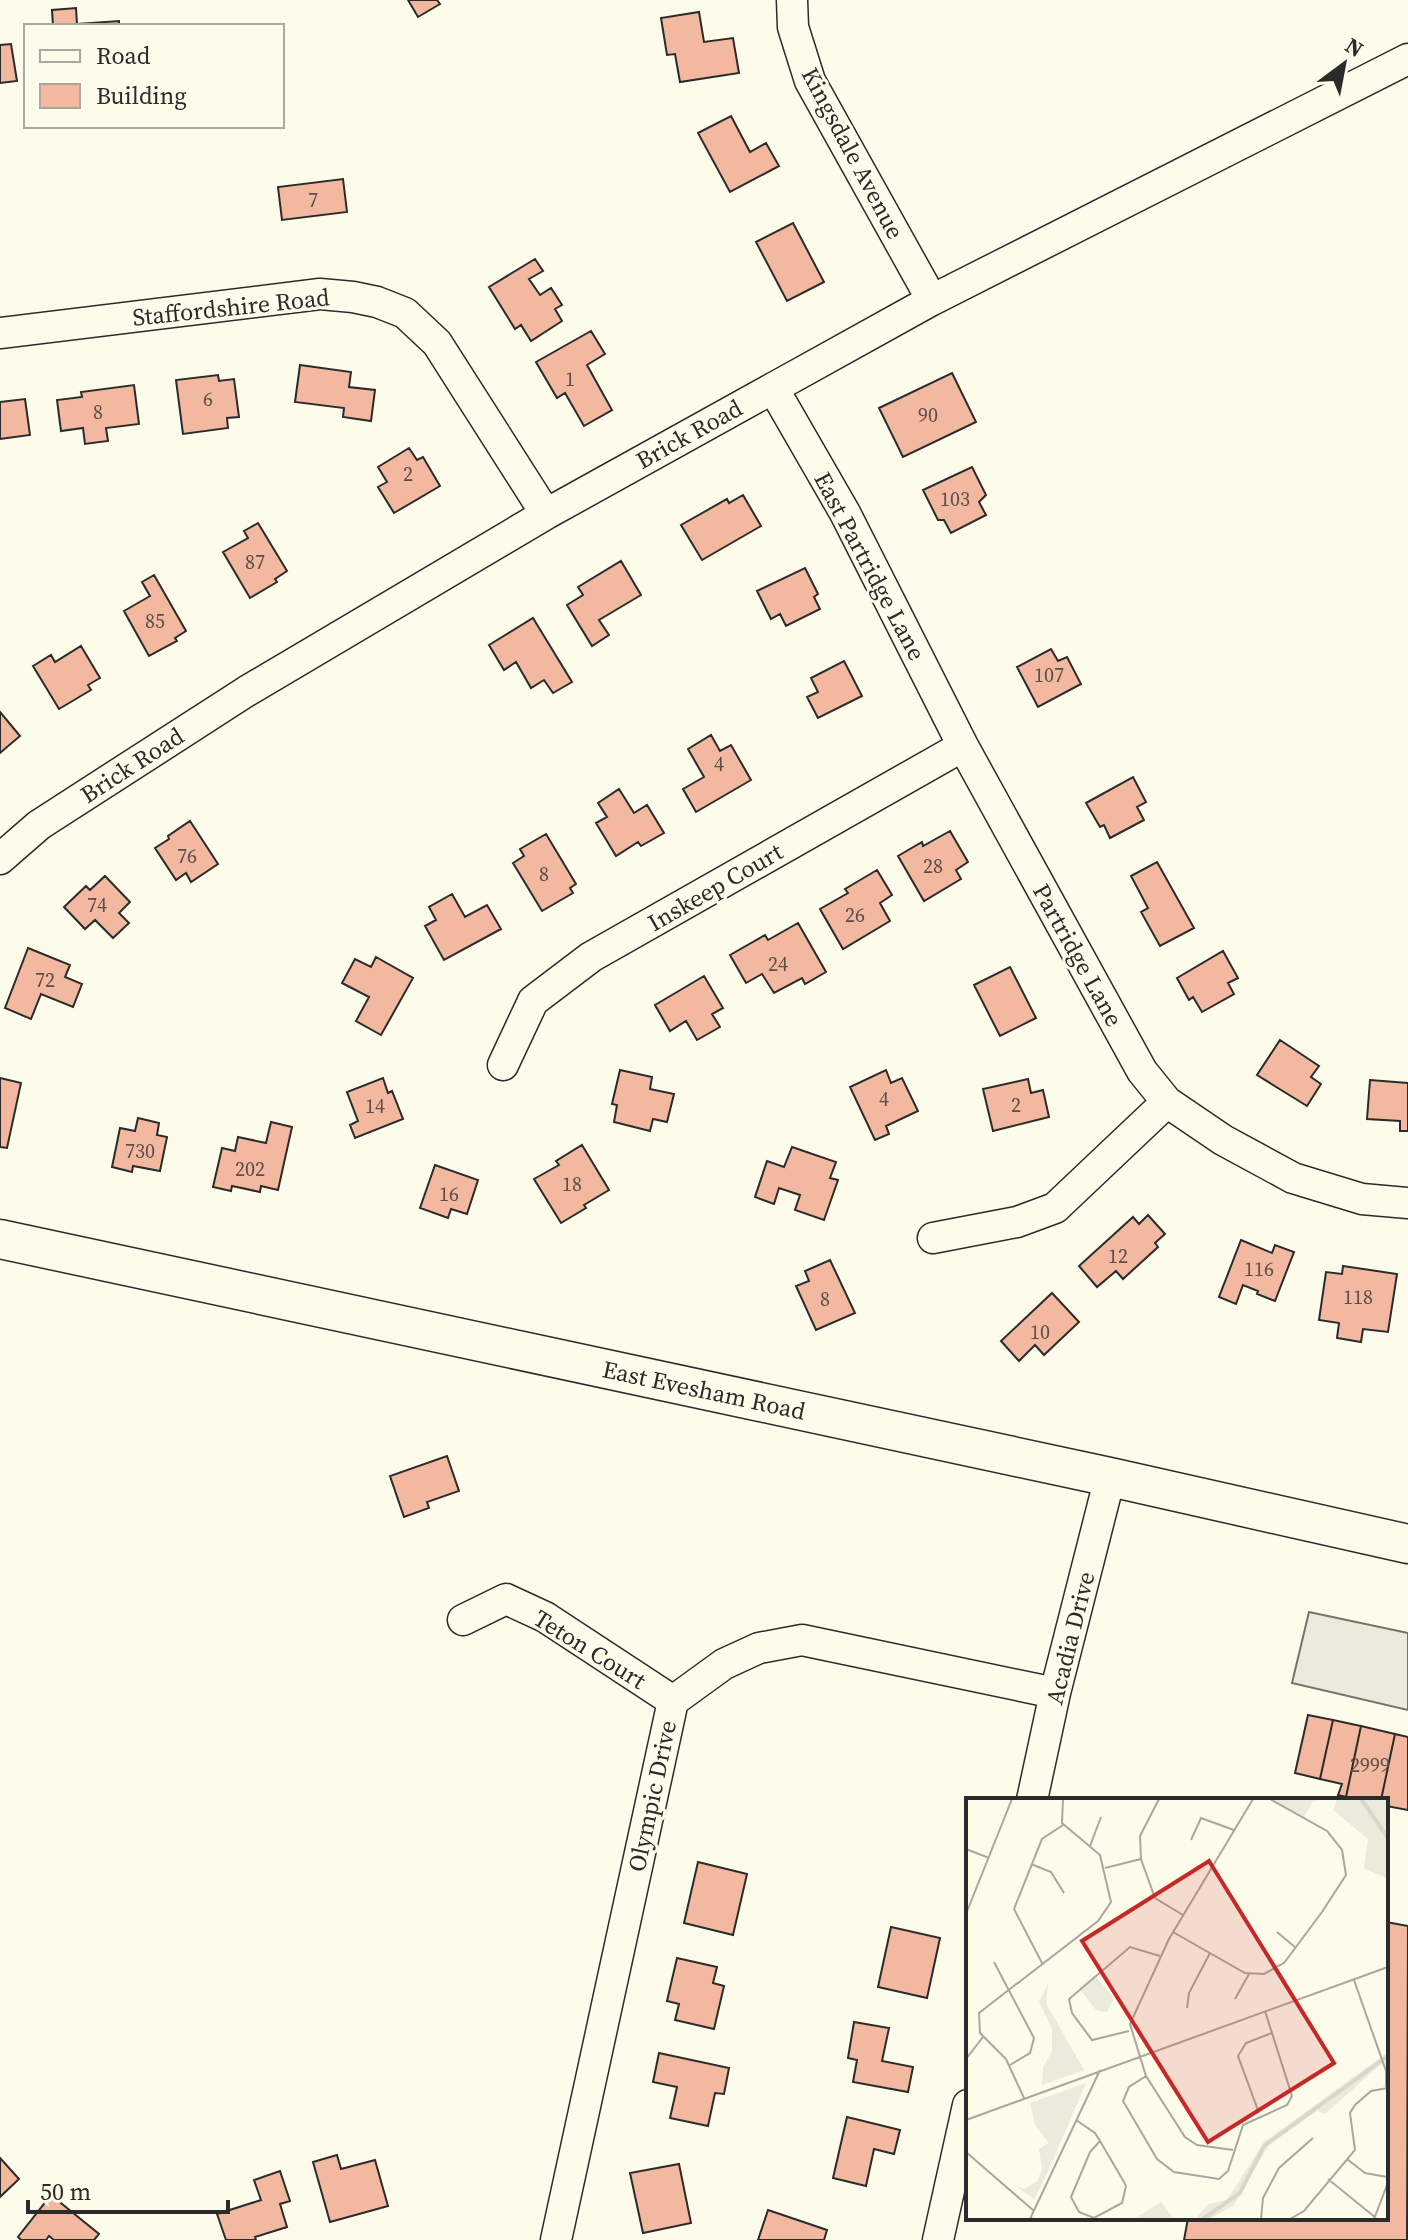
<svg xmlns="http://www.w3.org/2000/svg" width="1408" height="2240" font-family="'Source Serif 4',serif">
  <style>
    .parking { fill: #eceadb; stroke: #74746e; stroke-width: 2 }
    .building { fill: #f2b8a0; stroke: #2b2b2b; stroke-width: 2 }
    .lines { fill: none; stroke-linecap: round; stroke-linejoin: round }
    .minor-casing { stroke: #2b2b2b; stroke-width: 33 }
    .major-casing { stroke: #2b2b2b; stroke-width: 41 }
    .minor { stroke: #fdfbea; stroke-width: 30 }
    .major { stroke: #fdfbea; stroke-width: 38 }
    .labels { text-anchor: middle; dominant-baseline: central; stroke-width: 6; stroke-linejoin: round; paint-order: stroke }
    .number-label { font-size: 20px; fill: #5d4e48 }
    .street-label { font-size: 24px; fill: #2b2b2b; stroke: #fdfbea }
    .inset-river { fill: none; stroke: #d8d7c9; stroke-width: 4 }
    .inset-road { fill: none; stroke: #a9a89e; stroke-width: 2 }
    .view { fill: #c62828; fill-opacity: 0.15; stroke: #c62828; stroke-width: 4 }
    .inset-edge { fill: none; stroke: #2b2b2b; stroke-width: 4 }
  </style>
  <rect width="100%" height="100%" fill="#fdfbea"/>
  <!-- parking -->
  <path class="parking" d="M1309,1612L1408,1633V1710L1292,1683Z"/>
  <!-- building -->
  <path class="building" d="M408,0H437L440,4L418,17Z
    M76,8L77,24L119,21V26H53L52,10Z
    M699,12L704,42L733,38L739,73L680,82L675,54L667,55L661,18Z
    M11,44L17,81L0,83V45Z
    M731,116L750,152L766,143L779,166L730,192L698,133Z
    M343,179L347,212L282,220L278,187Z
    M793,223L824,282L787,301L756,242Z
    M535,259L543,271L529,279L540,295L551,288L562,305L555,309L562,321L531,341L521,325L515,329L489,287Z
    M591,331L605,354L587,365L612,410L584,426L565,393L557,398L536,362Z
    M300,365L351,372L349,387L375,390L371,421L343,417L344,408L295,402Z
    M952,373L976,422L903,457L879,408Z
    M218,375L219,381L234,379L239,417L227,418L228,428L183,434L176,380Z
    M134,385L139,424L106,428L108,441L85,444L83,428L61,431L57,400L82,397L81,392Z
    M25,399L30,435L0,439V402Z
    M409,448L417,460L423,457L440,486L394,513L378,487L387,482L378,467Z
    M972,467L986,495L979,502L986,515L951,533L944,520H938L923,490Z
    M743,495L761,526L702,560L681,525L727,499L729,503Z
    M258,523L287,571L275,579L277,582L250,598L223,552L248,538L244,531Z
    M621,561L641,595L599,620L609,635L592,646L567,605L583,595L578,587Z
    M805,568L818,594L814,597L820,609L786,626L780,614L771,619L757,591Z
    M154,575L186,631L175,638L177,641L149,656L124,611L150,596L142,582Z
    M533,618L572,682L553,693L544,680L531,688L516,662L504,670L489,645Z
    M81,646L100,678L88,685L91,690L59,709L33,666L51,655L55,662Z
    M1051,649L1058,661L1067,657L1081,684L1038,707L1017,667Z
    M844,661L862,696L818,718L807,697L818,692L811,678Z
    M0,712L20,736L0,753Z
    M711,735L720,751L731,745L751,780L696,812L683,789L704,777L688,749Z
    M1133,777L1146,802L1137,807L1144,820L1110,838L1104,825L1100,827L1086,803Z
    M619,789L634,813L647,805L664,833L641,846L638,842L616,856L596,823L607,817L598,803Z
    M190,821L218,864L191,882L186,873L176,880L155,848L169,839L168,836Z
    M950,831L968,862L956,870L961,879L924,901L898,856L922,842L923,846Z
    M546,834L576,884L570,888L573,893L542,911L513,863L524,856L520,849Z
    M1157,862L1194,928L1160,946L1141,912L1148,908L1131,876Z
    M877,870L892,895L880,903L890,921L843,949L820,909L848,893L845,889Z
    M105,876L130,902L119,913L129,923L113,938L95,920L85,929L64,907L86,886L90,890Z
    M452,894L465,917L487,905L501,929L444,960L425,926L436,920L429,907Z
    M798,923L826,972L805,984L802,978L774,993L762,974L746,983L730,955L765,935L768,940Z
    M28,948L70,965L65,977L82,984L73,1007L41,994L31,1019L5,1008Z
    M1223,951L1238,978L1228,983L1234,994L1202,1012L1193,997L1189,1000L1177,978Z
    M376,957L413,978L381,1035L356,1021L369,997L342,983L355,959L371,967Z
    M1010,967L1036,1018L1000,1036L974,985Z
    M704,976L723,1008L712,1014L720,1027L697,1040L686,1021L670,1031L655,1005Z
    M1280,1040L1319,1066L1311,1077L1321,1084L1307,1106L1257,1075Z
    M620,1070L652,1077L650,1089L674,1094L667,1122L653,1119L650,1131L614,1122L617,1105L612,1104Z
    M886,1070L891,1083L902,1078L918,1111L886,1126L889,1134L875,1140L850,1087Z
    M0,1078L21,1083L7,1148L0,1147Z
    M383,1078L388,1093L392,1091L403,1119L355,1138L350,1125L358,1121L347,1092Z
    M1028,1079L1031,1093L1043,1090L1049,1117L993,1131L983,1089Z
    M1370,1080L1408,1083V1131H1400V1121L1367,1119Z
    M138,1118L159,1123L157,1135L167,1137L160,1171L133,1166L132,1172L112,1167L120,1128L135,1131Z
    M271,1122L292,1127L278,1190L261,1186L260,1192L232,1186L231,1191L213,1187L222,1148L235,1151L238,1137L266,1143Z
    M582,1145L609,1190L584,1205L586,1208L561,1223L534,1179L559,1165L556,1161Z
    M792,1147L836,1162L830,1178L838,1180L824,1220L795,1210L800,1195L779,1188L774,1204L755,1197L767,1161L784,1167Z
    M435,1165L478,1180L467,1214L451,1209L448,1218L420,1208Z
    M1148,1215L1165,1234L1155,1243L1158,1247L1123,1279L1116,1271L1097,1287L1079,1266L1133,1217L1139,1224Z
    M1241,1240L1272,1253L1275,1245L1294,1252L1275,1301L1257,1294L1258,1291L1243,1285L1236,1304L1219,1297Z
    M830,1260L855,1313L816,1330L796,1286L809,1281L805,1271Z
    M1343,1266L1397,1274L1388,1332L1363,1329L1361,1342L1337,1338L1339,1323L1319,1320L1326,1272L1342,1274Z
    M1052,1293L1079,1322L1044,1355L1035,1345L1019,1361L1001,1341Z
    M447,1456L459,1491L427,1502L429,1508L404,1517L390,1476Z
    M1308,1715L1333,1720L1320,1779L1295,1773Z
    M1333,1720L1361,1726L1346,1797L1338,1795L1342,1784L1320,1779Z
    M1361,1726L1395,1734L1381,1800L1346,1797Z
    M1395,1734L1408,1737V1810L1386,1806V1800H1381Z
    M698,1862L747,1874L733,1935L684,1923Z
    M1386,1922L1408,1926L1407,2240H1184L1188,2218H1386Z
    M891,1927L940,1938L927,1998L878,1987Z
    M677,1958L717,1967L713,1983L724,1986L714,2029L675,2020L679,2004L667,2001Z
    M854,2022L889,2028L882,2061L913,2067L908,2092L853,2082L857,2060L848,2058Z
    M659,2053L729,2068L724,2094L715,2093L708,2126L670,2118L677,2087L653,2082Z
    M847,2117L900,2130L894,2154L874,2149L866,2186L833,2178Z
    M337,2155L341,2169L375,2160L388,2206L330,2222L313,2162Z
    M0,2158L19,2179L0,2197Z
    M679,2164L691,2223L643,2233L630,2173Z
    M280,2171L290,2201L280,2204L287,2227L255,2237L256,2240H226L217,2214L261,2200L254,2180Z
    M51,2195L99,2234L94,2240H54L49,2236L46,2240H21L18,2237Z
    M768,2210L827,2230L824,2240H758Z"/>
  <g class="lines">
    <defs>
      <path id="minor" d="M792,0L793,27L810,81L932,300
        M0,333L320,294L353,297L377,302L405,313L437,343L546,514
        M773,388L845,513L963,746L1142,1071L1167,1102L1223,1140L1293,1178L1362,1199L1408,1203
        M0,859L39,825L247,691L546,514L932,300L1408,59
        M503,1065L533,1001L591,957L963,746
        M933,1238L1017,1222L1055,1208L1167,1102
        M463,1620L506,1599L545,1617L673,1701
        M1032,1800L1055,1693L1110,1477
        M556,2240L673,1701L724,1664L759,1648L802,1640L1055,1693
        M938,2240L968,2105"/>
      <path id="major" d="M0,1239L1110,1477L1408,1544"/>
    </defs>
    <!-- minor casing -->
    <use href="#minor" class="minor-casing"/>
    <!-- major casing -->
    <use href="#major" class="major-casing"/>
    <!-- minor -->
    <use href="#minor" class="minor"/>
    <!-- major -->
    <use href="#major" class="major"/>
  </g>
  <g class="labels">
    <!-- number labels -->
    <g class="number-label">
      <text x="313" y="200">7</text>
      <text x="570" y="379">1</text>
      <text x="208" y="399">6</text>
      <text x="98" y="412">8</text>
      <text x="928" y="415">90</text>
      <text x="408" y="474">2</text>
      <text x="955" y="499">103</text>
      <text x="255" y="562">87</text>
      <text x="155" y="621">85</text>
      <text x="1049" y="675">107</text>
      <text x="719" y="764">4</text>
      <text x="187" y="856">76</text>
      <text x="933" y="866">28</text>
      <text x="544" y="874">8</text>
      <text x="97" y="905">74</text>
      <text x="855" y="915">26</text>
      <text x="778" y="964">24</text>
      <text x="45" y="980">72</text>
      <text x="884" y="1099">4</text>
      <text x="1016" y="1105">2</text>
      <text x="375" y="1106">14</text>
      <text x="140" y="1151">730</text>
      <text x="250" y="1169">202</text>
      <text x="572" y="1184">18</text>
      <text x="449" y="1194">16</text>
      <text x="1118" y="1256">12</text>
      <text x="1259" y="1269">116</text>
      <text x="1358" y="1297">118</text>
      <text x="825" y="1299">8</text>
      <text x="1040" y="1332">10</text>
      <text x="1370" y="1765">2999</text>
    </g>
    <!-- street labels -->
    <g class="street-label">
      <text transform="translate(853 153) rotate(62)">Kingsdale Avenue</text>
      <text transform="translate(231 307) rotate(-6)">Staffordshire Road</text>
      <text transform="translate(689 434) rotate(-29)">Brick Road</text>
      <text transform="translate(870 566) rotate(62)">East Partridge Lane</text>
      <text transform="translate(132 765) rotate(-33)">Brick Road</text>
      <text transform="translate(715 887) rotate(-30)">Inskeep Court</text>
      <text transform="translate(1078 955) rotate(61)">Partridge Lane</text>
      <text transform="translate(704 1390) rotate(12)">East Evesham Road</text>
      <text transform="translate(1070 1638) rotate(-76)">Acadia Drive</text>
      <text transform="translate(590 1649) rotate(32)">Teton Court</text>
      <text transform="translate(652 1796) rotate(-78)">Olympic Drive</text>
    </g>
  </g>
  <!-- overview -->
  <g transform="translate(966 1798)">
    <rect width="422" height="422" fill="#fdfbea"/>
    <path d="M305,1H357L347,3L338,20ZM371,1H422V81L398,70L402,41L367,12ZM129,177L148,200L141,214L130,212L113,190ZM82,186L80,205L118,272L76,287L77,269L86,253V231L73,204ZM422,254V268L414,267L359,316L351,313L303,347L267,408L243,421H229L242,406L261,402L298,344ZM120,285L82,374L68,401L48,387L58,391L71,383L76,371L73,351L83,345L69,327L64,305ZM195,404L208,421H167L184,411Z" fill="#ecebdb"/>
    <path class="inset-river" d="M395,1L422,40M237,421L274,395L298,348L422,258"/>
    <path class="inset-road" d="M193,1L174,38L175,61L189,100L217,117M225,42L235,20L268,32M124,48L135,19M0,51L23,60M65,66L85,74L98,95M139,70L175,61M0,116L46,1M207,134L279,175L298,176L318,165L356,114L380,77L376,52L361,33L304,1M311,134L330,150M28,164L68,240L64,255L44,267M77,167L48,111L76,41L97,27M388,182L420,273V289M269,201L283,176M221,210L223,195L244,155M163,233L126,242L106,215L103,201L164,149L194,158M0,261L17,239M180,278L163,289L157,303L191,361L208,374L253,381L262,373L277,327L321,307L326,298L299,213M58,300L40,261L14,235L13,215L132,123L145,104L134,57L96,25L97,1M293,315L272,258L280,245L306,235M0,322L422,169M110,322L129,335L134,343L158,384L160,388L156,405L128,420L113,414L105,399L124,354L134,343M267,352L231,347L219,339L180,278L164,226L203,141L287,1M0,354L68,413M381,361L399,375L421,379M362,381L410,420M64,421L134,272M289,421H315M295,421L297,400L313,370L347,340M324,421L338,413L389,352L384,315L389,307L405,293L422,290M408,421L421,387L422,329"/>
    <path class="view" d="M243,63L368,265L242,344L116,143Z"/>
    <rect width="422" height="422" class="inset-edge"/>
  </g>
  <!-- legend -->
  <rect x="24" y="24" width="260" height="104" fill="#fdfbea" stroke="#a9a89e" stroke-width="2"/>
  <rect x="40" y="50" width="40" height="12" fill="#fdfbea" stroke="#a9a89e" stroke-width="2"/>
  <text x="96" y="64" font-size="24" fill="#2b2b2b">Road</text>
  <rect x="40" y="84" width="40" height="24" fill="#f2b8a0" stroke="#a9a89e" stroke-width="2"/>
  <text x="96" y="104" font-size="24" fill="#2b2b2b">Building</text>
  <!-- north arrow -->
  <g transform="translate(1344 64) rotate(32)" stroke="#fdfbea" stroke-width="6" paint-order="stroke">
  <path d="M0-6L14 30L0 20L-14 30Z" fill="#2b2b2b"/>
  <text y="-12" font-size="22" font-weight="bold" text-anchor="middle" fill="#2b2b2b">N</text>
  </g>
  <!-- scale -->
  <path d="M28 2200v12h200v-12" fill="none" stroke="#2b2b2b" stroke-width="4"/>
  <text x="40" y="2200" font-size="24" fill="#2b2b2b" stroke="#fdfbea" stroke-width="6" paint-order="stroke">50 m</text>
</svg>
